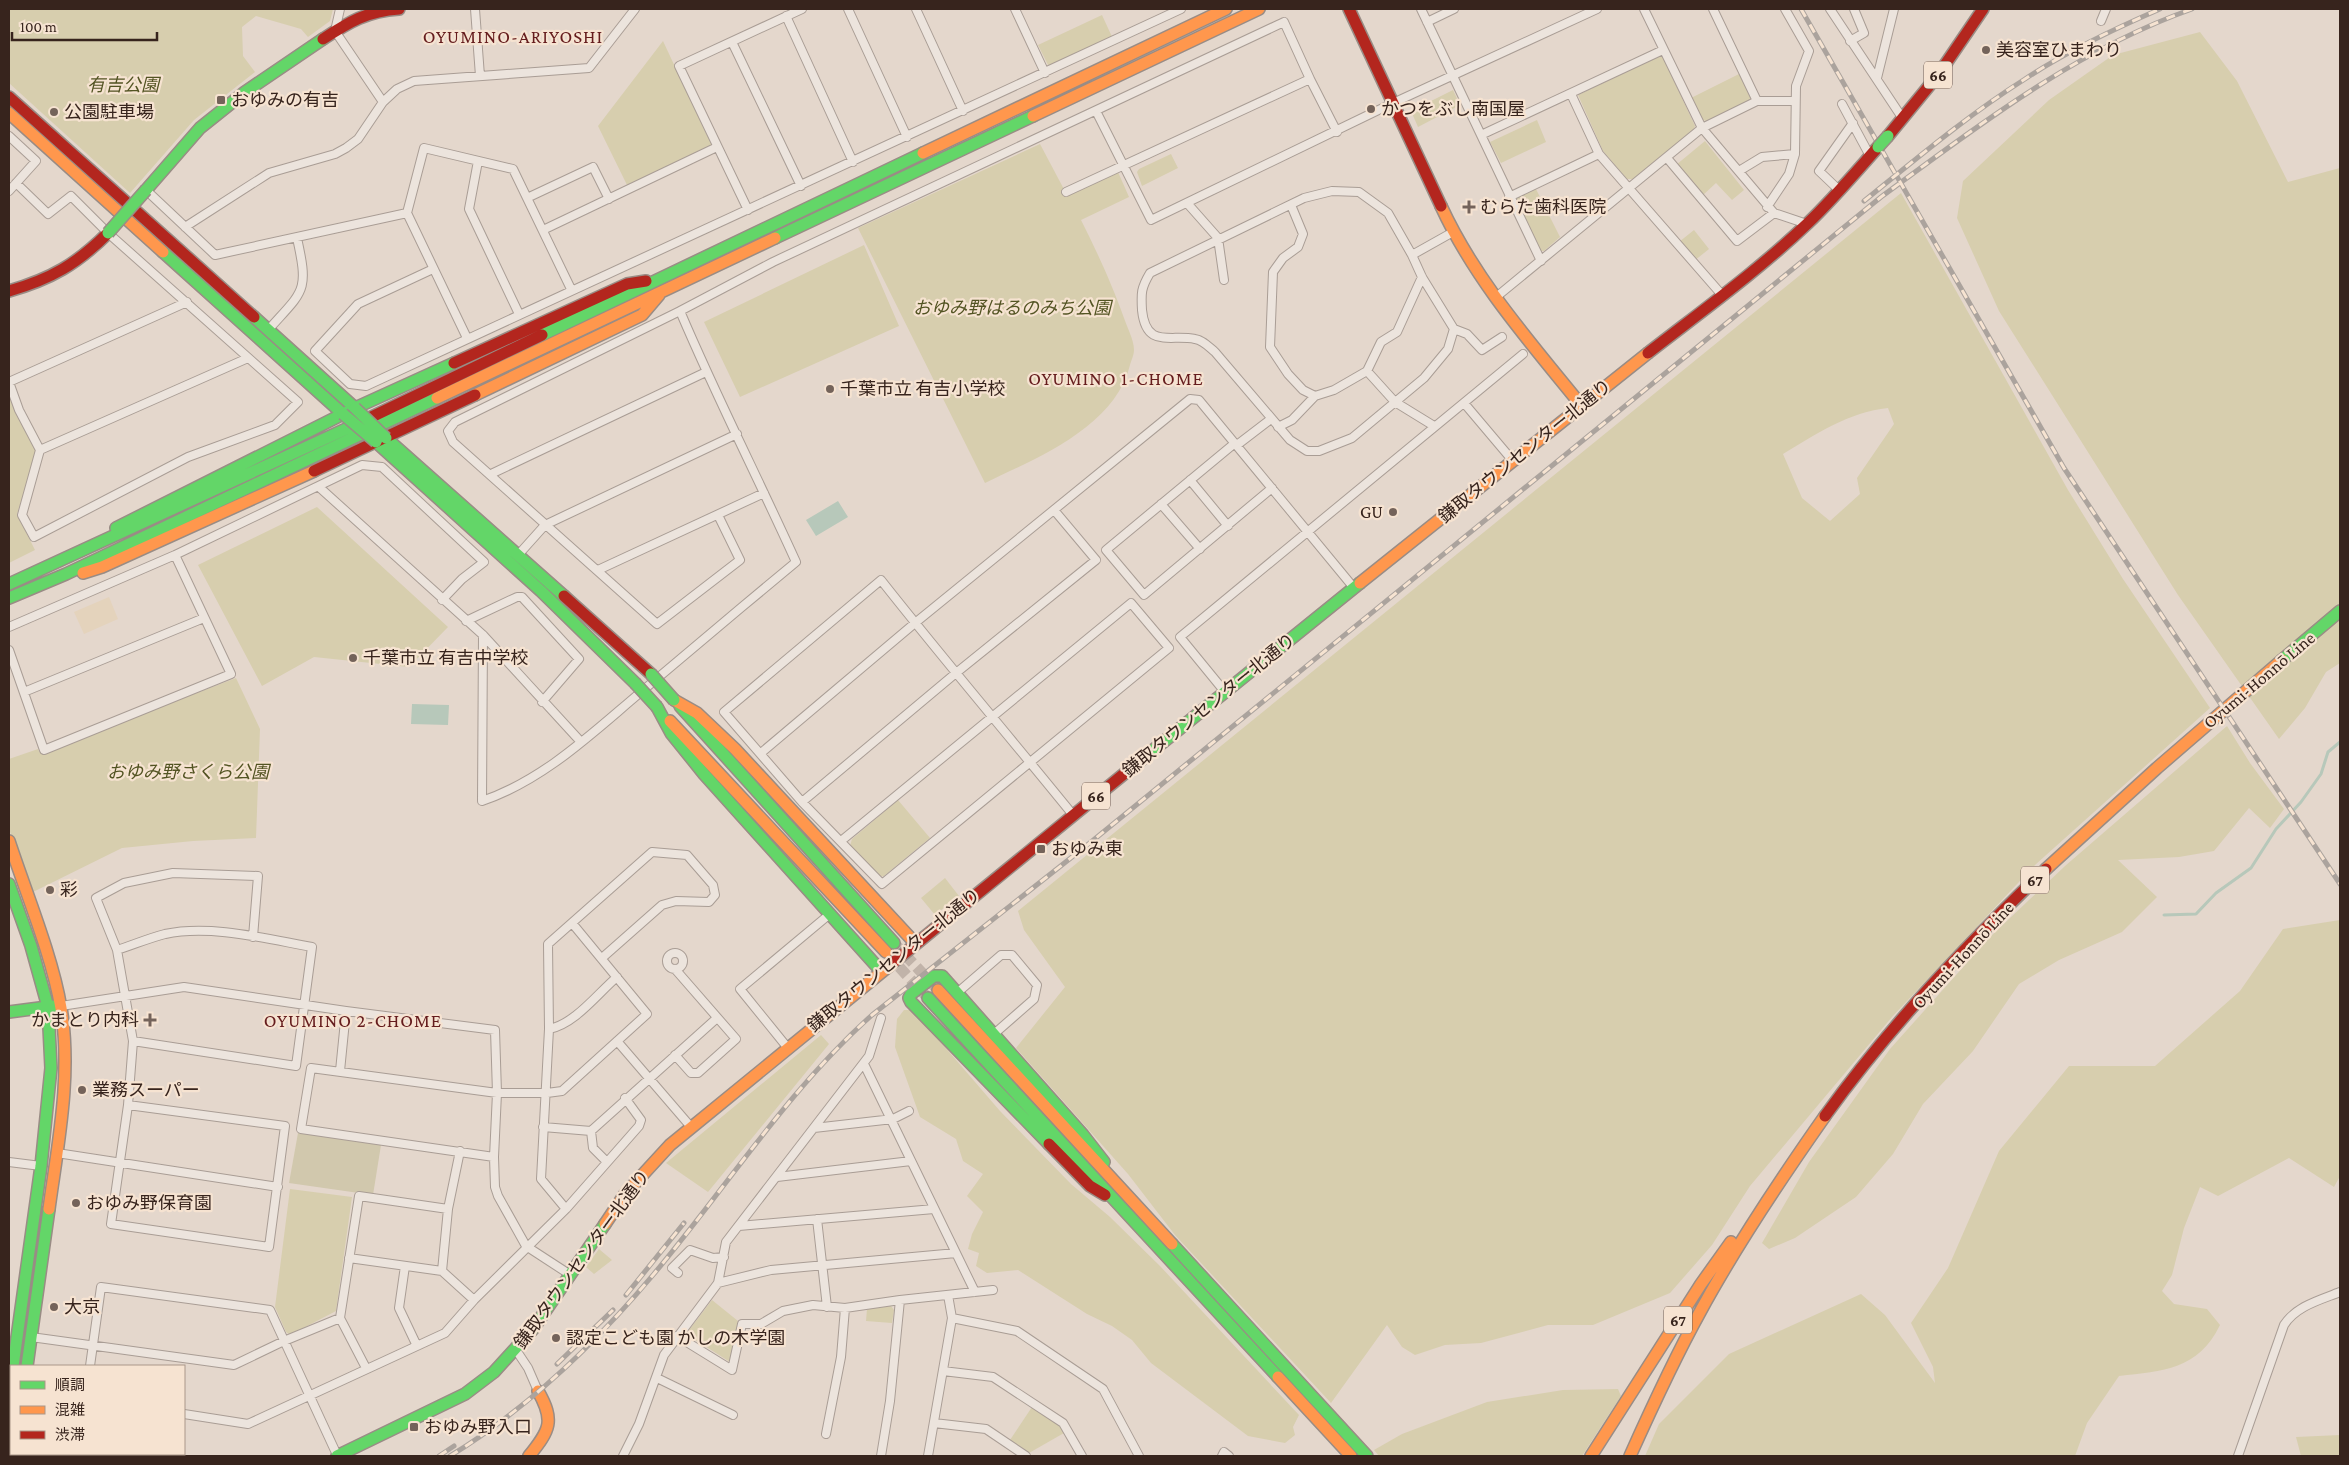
<svg xmlns="http://www.w3.org/2000/svg" width="2349" height="1465" font-family="'Crimson Pro','Noto Sans JP',serif">
  <style>
    .farmland { fill: #e4d3bc }
    .green { fill: #d7ceae; fill-rule: evenodd }
    .cemetery { fill: #d1c8ad }
    .water { fill: #b7c8ba }
    .lines { fill: none; stroke-linecap: round; stroke-linejoin: round }
    .stream { stroke: #b7c8ba; stroke-width: 3 }
    .secondary-tunnel { stroke: #c1b3a9; stroke-width: 11; stroke-dasharray: 11 5.5; stroke-linecap: butt }
    .street-casing { stroke: #a99d95; stroke-width: 10 }
    .fast-casing { stroke: #998c85; stroke-width: 14 }
    .slow-casing { stroke: #998c85; stroke-width: 14 }
    .jam-casing { stroke: #998c85; stroke-width: 14 }
    .street { stroke: #ece4dd; stroke-width: 8 }
    .fast { stroke: #63d668; stroke-width: 11 }
    .slow { stroke: #ff974d; stroke-width: 11 }
    .jam { stroke: #b3261e; stroke-width: 11 }
    .rail-casing { stroke: #aba39d; stroke-width: 5 }
    .rail { stroke: #f6e3d1; stroke-width: 3; stroke-dasharray: 9; stroke-linecap: butt }
    .fast-bridge-casing { stroke: #998c85; stroke-width: 14; stroke-linecap: butt }
    .fast-bridge { stroke: #63d668; stroke-width: 11 }
    .poi-dot { fill: #74635a; stroke: #f6e3d1; stroke-width: 2 }
    .labels { text-anchor: middle; dominant-baseline: central; stroke-width: 4.5; stroke-linejoin: round; paint-order: stroke }
    .shield { fill: #f6e3d1; stroke: #705d53; stroke-width: 1 }
    .shield-label { font-size: 16px; font-weight: bold; fill: #37241d }
    .poi-label { font-size: 18px; fill: #37241d; stroke: #f6e3d1; text-anchor: start }
    .park-label { font-size: 18px; font-style: italic; fill: #535423; stroke: #f6e3d1 }
    .street-label { font-size: 18px; fill: #37241d; stroke: #f6e3d1 }
    .neighbourhood-label { font-size: 19px; letter-spacing: 1px; fill: #651c1d; stroke: #f6e3d1 }
  </style>
  <rect width="100%" height="100%" fill="#e4d7cc"/>
  <!-- farmland -->
  <path class="farmland" d="M109,597L118,619L84,634L74,612Z"/>
  <!-- green -->
  <path class="green" d="M9,9H333L330,21L308,37L301,29L256,16L242,27L243,56L255,72L194,120L130,193L9,83Z
    M1102,15L1113,39L1050,69L1038,45Z
    M2200,32L2237,81L2288,182L2340,168V663L2326,672L2305,708L2279,739L2178,595L1999,311L1957,218L1963,181L2049,100L2113,55Z
    M663,41L712,146L627,185L598,126Z
    M1662,55L1695,126L1694,129L1633,179H1627L1603,151L1578,95Z
    M1739,74L1750,96V101L1707,121L1702,120L1691,98Z
    M1453,90L1460,105L1418,127L1411,111Z
    M1537,120L1546,142L1501,163L1490,142Z
    M1705,141L1744,190L1732,200L1716,183L1702,196L1676,165Z
    M1040,144L1067,195L1118,172L1129,197L1081,220C1098,254 1111,282 1124,318C1127,327 1134,340 1134,350C1134,355 1131,361 1130,365C1115,427 1037,458 985,483L858,228Z
    M1171,154L1178,168L1142,186L1137,172L1139,169Z
    M1535,187L1560,237L1544,251H1539L1515,199L1518,195Z
    M1901,193L2068,490L2123,579L2210,708L2035,865L1892,1017L1750,1186L1712,1245L1670,1293L1593,1325H1548L1481,1343L1445,1345L1415,1355L1402,1347L1387,1325L1331,1403L1175,1235L1128,1174L1016,1048L1065,987L1024,930L1018,911ZM1888,408L1894,424L1857,478L1860,494L1830,521L1802,498L1783,454C1816,434 1849,412 1888,408Z
    M1694,230L1709,249L1694,261L1679,242Z
    M864,245L899,326L740,397L704,322Z
    M9,396L37,453L17,514L35,550L9,563Z
    M317,507L448,627L409,667L314,657L262,686L198,565Z
    M236,678L260,729L256,838L193,841L122,848L31,893L9,829V759L38,749L40,753Z
    M2227,726L2250,763L2284,809L2270,828L2249,808L2214,851L2179,857L2118,860L2157,897L2122,932L2059,960L2019,984L1973,1051L1923,1104L1893,1154L1856,1197L1795,1238L1769,1249L1762,1243L1809,1162L1890,1049L1990,937L2065,866Z
    M898,800L930,838L884,876L879,877L850,846L852,839Z
    M945,878L959,896L935,915L921,898Z
    M2340,920V1176L2334,1187L2289,1158L2218,1196L2200,1187L2184,1228L2172,1275L2162,1291L2174,1304L2207,1309L2220,1325C2198,1370 2163,1371 2119,1376L2087,1423L2075,1456H1645L1659,1424L1729,1354L1861,1294L1885,1315L1935,1383L1933,1367L1911,1323L1948,1268L1999,1151L2069,1066H2155L2240,991L2283,929Z
    M904,1010H913L1000,1111L1071,1184L1110,1217L1160,1266L1299,1415L1293,1427L1295,1435L1285,1443L1248,1436L1151,1363L1132,1340L1112,1326L1087,1314L1018,1270L987,1273L976,1266L979,1253L968,1249L972,1234L983,1212L967,1196L983,1174L963,1161L956,1139L920,1117L895,1047L897,1019Z
    M821,1035L829,1044L708,1192L666,1163Z
    M290,1189L352,1197L336,1311L290,1335L286,1332L275,1307Z
    M599,1249L612,1260L594,1274L586,1267Z
    M712,1300L738,1321L730,1362L686,1334Z
    M891,1306L894,1310L892,1323L866,1321L867,1309Z
    M1618,1389L1621,1396L1582,1456H1379L1374,1450L1402,1434L1487,1402L1563,1390Z
    M1032,1407L1060,1426L1064,1433L1029,1453L1010,1440Z
    M2340,1435V1456H2301L2296,1437Z"/>
  <!-- cemetery -->
  <path class="cemetery" d="M298,1133L381,1145L373,1195L289,1183Z"/>
  <!-- water -->
  <path class="water" d="M838,501L848,517L816,536L806,520Z
    M412,704L449,705L448,725L411,724Z"/>
  <g class="lines">
    <!-- stream -->
    <path class="stream" d="M2164,915L2196,914L2216,893L2251,868L2276,829L2301,802L2321,774L2328,752L2340,742"/>
    <!-- secondary-tunnel -->
    <path class="secondary-tunnel" d="M894,943L938,990
      M888,955L928,998"/>
    <defs>
      <path id="street" d="M340,9L335,31L383,102
        M475,9L480,76
        M848,9L907,137
        M916,9L963,111
        M1015,9L1045,73
        M1421,9L1541,261
        M1644,9L1702,128L1774,213L1807,224
        M1713,9L1757,101
        M1830,9L1903,119
        M786,16L853,162
        M2101,21L2106,9
        M1427,22L1454,9
        M1850,41L1864,33L1854,9
        M732,42L801,186
        M1877,78L1894,9
        M1310,79L1337,132
        M1571,94L1599,154L1722,295
        M1842,104L1870,156
        M1096,111L1151,220L1393,103L1597,9
        M1481,135L1663,50
        M9,136L36,161L9,191
        M1667,158L1737,241L1774,213
        M478,161L469,209L519,314
        M1739,171L1762,157L1795,154
        M146,190L215,255L407,213
        M1332,191L1359,192L1388,213L1412,255L1422,277L1454,329L1448,349L1424,378L1352,438L1319,451H1307L1290,440L1215,352C1209,347 1203,340 1195,339C1170,334 1146,349 1142,310C1141,293 1141,288 1150,273L1304,198Z
        M1840,191L1819,171L1853,123
        M1509,197L1599,154
        M527,198L593,167L609,199
        M1187,203L1218,238L1224,280
        M1291,205L1303,234L1298,247L1283,258L1273,272L1270,347L1288,374L1303,390L1315,396L1334,390L1367,371L1381,342L1397,332L1422,277
        M1767,207L1789,174L1795,154L1796,86L1809,51L1785,9
        M748,210L679,66L802,9
        M185,227L269,173L335,154L346,148L358,139L383,102L397,89L414,81L589,68L635,9
        M543,230L717,147
        M1412,255L1453,232
        M433,269L358,304L315,351L350,384L366,386L1181,9
        M1495,298L1702,128L1757,101H1795
        M680,311L455,422L448,431L453,442L657,624L740,560L718,515
        M269,329C304,290 309,292 297,238
        M1454,329L1467,334L1482,350L1502,337
        M467,338L407,213L424,148L513,169L571,289
        M1367,371L1395,402L1434,426
        M9,382L19,410L40,450L22,515L34,537L188,457L275,425L298,402L108,233L71,196L48,214L16,183
        M9,382L187,302
        M1464,403L1513,461
        M1278,427L1292,420L1315,396
        M1235,443L1106,550L1144,595L1272,488
        M1237,445L1271,419
        M40,450L248,358
        M491,474L706,372
        M1190,480L1228,526
        M319,487L483,635L581,742
        M1161,504L1200,549
        M519,554L545,525L737,434
        M598,570L764,493
        M466,621L517,597H522L579,659L542,702
        M9,627L175,555L362,465L382,467L484,562L462,579L442,600
        M483,635L482,801C544,780 592,733 641,692C693,648 744,605 796,562C758,478 716,396 680,311L773,262L1284,22L1310,79L1066,192
        M9,650L44,750L231,674L175,555
        M24,692L204,618
        M1225,692L1180,637L1523,354
        M761,753L915,623L1190,399L1199,400L1354,588
        M802,802L956,673L1096,560L1054,510
        M841,841L1131,603L1169,648L882,884L802,802L724,712L881,580C944,660 1009,736 1073,815
        M117,950C133,945 149,938 165,934C210,924 267,939 312,947L296,1066L133,1041
        M667 961a8 8 0 1 1 16 0a8 8 0 1 1-16 0Z
        M675,969L736,1039L698,1073H691L675,1055
        M957,993L1001,955H1012L1037,985L1034,999L994,1034
        M61,1006L184,987L346,1011L495,1030L497,1093L494,1157L495,1187L498,1196L526,1246L569,1274
        M549,1029C575,1024 597,994 617,977
        M617,1041L691,1127
        M787,1047L740,989L825,918
        M864,1064L975,1292
        M340,1071L346,1011
        M128,1105L285,1126L269,1247L111,1224L128,1105L133,1041L117,950L96,898L124,883L173,873L258,876L253,937
        M543,1127L591,1131L717,1018
        M814,1128L893,1119L909,1111
        M591,1131L593,1148L606,1161
        M460,1151L448,1209L442,1271L474,1300
        M57,1153L278,1187
        M494,1157L301,1129L311,1068L497,1093H547L562,1091L647,1014L572,923
        M9,1162L41,1166
        M777,1177L911,1161
        M566,1209L541,1179L549,1029L548,944L652,852L687,855L713,885L715,895L709,902L676,901L662,905L602,958
        M817,1219L827,1307
        M739,1226L934,1209
        M349,1258L442,1271
        M405,1266L399,1308L417,1346
        M678,1273L672,1268L690,1250L713,1258L724,1257
        M718,1283L771,1270L956,1253
        M340,1318L366,1368
        M952,1318L1017,1331L1103,1389L1139,1456
        M677,1336L732,1370L742,1324H761L783,1311L813,1305L845,1308L900,1300L993,1290
        M31,1337L234,1365L284,1341L340,1318L359,1196L448,1209
        M516,1350L528,1368L538,1391
        M90,1366L101,1287L270,1310L337,1455
        M943,1371L993,1377L1063,1423L1082,1456
        M657,1378L733,1415
        M184,1414L248,1424L445,1333L474,1300L566,1209L639,1126L641,1120L625,1098
        M934,1423L986,1429L1026,1456
        M826,1434L841,1357L845,1308
        M623,1456L639,1424L664,1355L718,1283L726,1242L869,1056L881,1018
        M881,1456L890,1401L900,1300
        M928,1456L952,1318L948,1295
        M1222,1456L1224,1452L1229,1456
        M2238,1456L2284,1325C2296,1306 2320,1300 2340,1292"/>
      <path id="fast" d="M146,190L200,128L245,92L323,39
        M775,238L1033,116
        M163,252L343,414
        M254,317L355,408
        M542,335L923,153
        M386,438L564,596
        M376,442L541,591L635,683
        M116,528L355,408L454,363
        M9,584L359,423
        M9,598L66,574L437,398
        M2282,660L2340,611
        M680,706L894,943
        M657,707L671,733L704,774L881,971
        M1141,760L1360,583
        M9,884L31,946L48,1007L51,1068L41,1166L13,1366
        M928,998L1278,1377
        M9,1012L55,1006
        M1049,1144L911,1002L909,998L911,994L934,976H942L1083,1135L1104,1162
        M1172,1244L1367,1456
        M27,1366L49,1209
        M9,1394L11,1376
        M14,1456L15,1454
        M337,1456L465,1394L494,1372L533,1329L605,1224"/>
      <path id="slow" d="M9,113L163,252
        M1033,116L1259,9
        M923,153L1226,9
        M1441,206C1475,280 1530,342 1581,405
        M475,395L642,315L659,295
        M437,398L775,238
        M83,573L102,567L314,471
        M1360,583L1648,353
        M674,700L697,713L735,749L915,943
        M670,721L886,952
        M9,841C26,893 52,955 61,1008C72,1075 58,1143 49,1209
        M2046,869L2157,768L2282,660
        M938,990L1172,1244
        M605,1224L625,1194L670,1145L889,966
        M1278,1377L1351,1456
        M529,1456C550,1430 555,1421 538,1391
        M1591,1456L1701,1284L1731,1242
        M1630,1456C1652,1407 1674,1359 1700,1312C1737,1244 1780,1180 1825,1116"/>
      <path id="jam" d="M1349,9L1441,206
        M323,39C349,22 367,11 399,9
        M9,97L254,317
        M1888,136L1938,75L1983,9
        M9,291C51,279 77,264 108,233
        M1648,353C1702,311 1759,270 1808,223C1833,199 1855,173 1878,147
        M454,363L627,284L646,281
        M359,423L542,335
        M314,471L475,395
        M564,596L651,674
        M889,966L1141,760
        M1825,1116C1889,1027 1966,945 2046,869
        M1049,1144L1090,1186L1105,1195"/>
    </defs>
    <!-- street casing -->
    <use href="#street" class="street-casing"/>
    <!-- fast casing -->
    <use href="#fast" class="fast-casing"/>
    <!-- slow casing -->
    <use href="#slow" class="slow-casing"/>
    <!-- jam casing -->
    <use href="#jam" class="jam-casing"/>
    <!-- street -->
    <use href="#street" class="street"/>
    <!-- fast -->
    <use href="#fast" class="fast"/>
    <!-- slow -->
    <use href="#slow" class="slow"/>
    <!-- jam -->
    <use href="#jam" class="jam"/>
    <defs>
      <path id="rail" d="M1801,9L2064,468L2340,884
        M1864,201C1916,159 1968,115 2025,79C2067,51 2114,29 2160,9
        M626,1295L684,1223
        M557,1364L613,1310
        M439,1456L454,1446
        M450,1456C527,1409 595,1344 653,1275C726,1188 787,1091 872,1015L1091,842L1881,197C1979,125 2076,50 2192,9"/>
    </defs>
    <!-- rail casing -->
    <use href="#rail" class="rail-casing"/>
    <!-- rail -->
    <use href="#rail" class="rail"/>
    <defs>
      <path id="fast-bridge" d="M1878,147L1888,136
        M108,233L146,190
        M355,408L386,438
        M343,414L376,442
        M651,674L674,700
        M635,683L657,707"/>
    </defs>
    <!-- fast-bridge casing -->
    <use href="#fast-bridge" class="fast-bridge-casing"/>
    <!-- fast-bridge -->
    <use href="#fast-bridge" class="fast-bridge"/>
  </g>
  <!-- markers -->
  <g class="poi-dot">
    <circle cx="1986" cy="50" r="5"/>
    <rect x="216" y="95" width="10" height="10" rx="2.5"/>
    <circle cx="1371" cy="109" r="5"/>
    <circle cx="54" cy="112" r="5"/>
    <path d="M1466.5 199.5h5v5h5v5h-5v5h-5v-5h-5v-5h5z"/>
    <circle cx="830" cy="389" r="5"/>
    <circle cx="1393" cy="512" r="5"/>
    <circle cx="353" cy="658" r="5"/>
    <rect x="1036" y="844" width="10" height="10" rx="2.5"/>
    <circle cx="50" cy="890" r="5"/>
    <path d="M147.5 1012.5h5v5h5v5h-5v5h-5v-5h-5v-5h5z"/>
    <circle cx="82" cy="1090" r="5"/>
    <circle cx="76" cy="1203" r="5"/>
    <circle cx="54" cy="1307" r="5"/>
    <circle cx="556" cy="1338" r="5"/>
    <rect x="409" y="1422" width="10" height="10" rx="2.5"/>
  </g>
  <g class="labels">
    <!-- shield labels -->
    <g class="shield">
      <rect x="1924" y="61.5" width="28" height="27" rx="4"/>
      <rect x="1082" y="782.5" width="28" height="27" rx="4"/>
      <rect x="2021" y="866.5" width="28" height="27" rx="4"/>
      <rect x="1664" y="1306.5" width="28" height="27" rx="4"/>
    </g>
    <g class="shield-label">
      <text x="1938" y="75">66</text>
      <text x="1096" y="796">66</text>
      <text x="2035" y="880">67</text>
      <text x="1678" y="1320">67</text>
    </g>
    <!-- poi labels -->
    <g class="poi-label">
      <text x="1996" y="50">美容室ひまわり</text>
      <text x="231" y="100">おゆみの有吉</text>
      <text x="1381" y="109">かつをぶし南国屋</text>
      <text x="64" y="112">公園駐車場</text>
      <text x="1480" y="207">むらた歯科医院</text>
      <text x="840" y="389">千葉市立 有吉小学校</text>
      <text x="1383" y="512" text-anchor="end">GU</text>
      <text x="363" y="658">千葉市立 有吉中学校</text>
      <text x="1051" y="849">おゆみ東</text>
      <text x="60" y="890">彩</text>
      <text x="139" y="1020" text-anchor="end">かまとり内科</text>
      <text x="92" y="1090">業務スーパー</text>
      <text x="86" y="1203">おゆみ野保育園</text>
      <text x="64" y="1307">大京</text>
      <text x="566" y="1338">認定こども園 かしの木学園</text>
      <text x="424" y="1427">おゆみ野入口</text>
    </g>
    <!-- park labels -->
    <g class="park-label">
      <text x="123" y="85">有吉公園</text>
      <text x="1012" y="308">おゆみ野はるのみち公園</text>
      <text x="188" y="772">おゆみ野さくら公園</text>
    </g>
    <!-- street labels -->
    <g class="street-label">
      <text transform="translate(1525 451) rotate(-39)">鎌取タウンセンター北通り</text>
      <text transform="translate(2259 680) rotate(-40)">Oyumi-Honnō Line</text>
      <text transform="translate(1209 705) rotate(-39)">鎌取タウンセンター北通り</text>
      <text transform="translate(1963 955) rotate(-47)">Oyumi-Honnō Line</text>
      <text transform="translate(894 960) rotate(-39)">鎌取タウンセンター北通り</text>
      <text transform="translate(582 1259) rotate(-54)">鎌取タウンセンター北通り</text>
    </g>
    <!-- neighbourhood labels -->
    <g class="neighbourhood-label">
      <text x="513" y="36">OYUMINO-ARIYOSHI</text>
      <text x="1116" y="378">OYUMINO 1-CHOME</text>
      <text x="353" y="1020">OYUMINO 2-CHOME</text>
    </g>
  </g>
  <!-- border -->
  <rect width="2349" height="1465" fill="none" stroke="#37241d" stroke-width="20"/>
  <!-- legend -->
  <rect x="10" y="1365" width="175" height="90" fill="#f6e3d1" stroke="#aa9789"/>
  <rect x="20" y="1381" width="25" height="8" fill="#63d668" stroke="#aa9789"/>
  <text x="55" y="1390" font-size="15" fill="#37241d">順調</text>
  <rect x="20" y="1406" width="25" height="8" fill="#ff974d" stroke="#aa9789"/>
  <text x="55" y="1415" font-size="15" fill="#37241d">混雑</text>
  <rect x="20" y="1431" width="25" height="8" fill="#b3261e" stroke="#aa9789"/>
  <text x="55" y="1440" font-size="15" fill="#37241d">渋滞</text>
  <!-- scale -->
  <path d="M12 32v8h145v-8" fill="none" stroke="#37241d" stroke-width="2.5"/>
  <text x="20" y="32" font-size="15" fill="#37241d" stroke="#f6e3d1" stroke-width="4" paint-order="stroke">100 m</text>
</svg>
